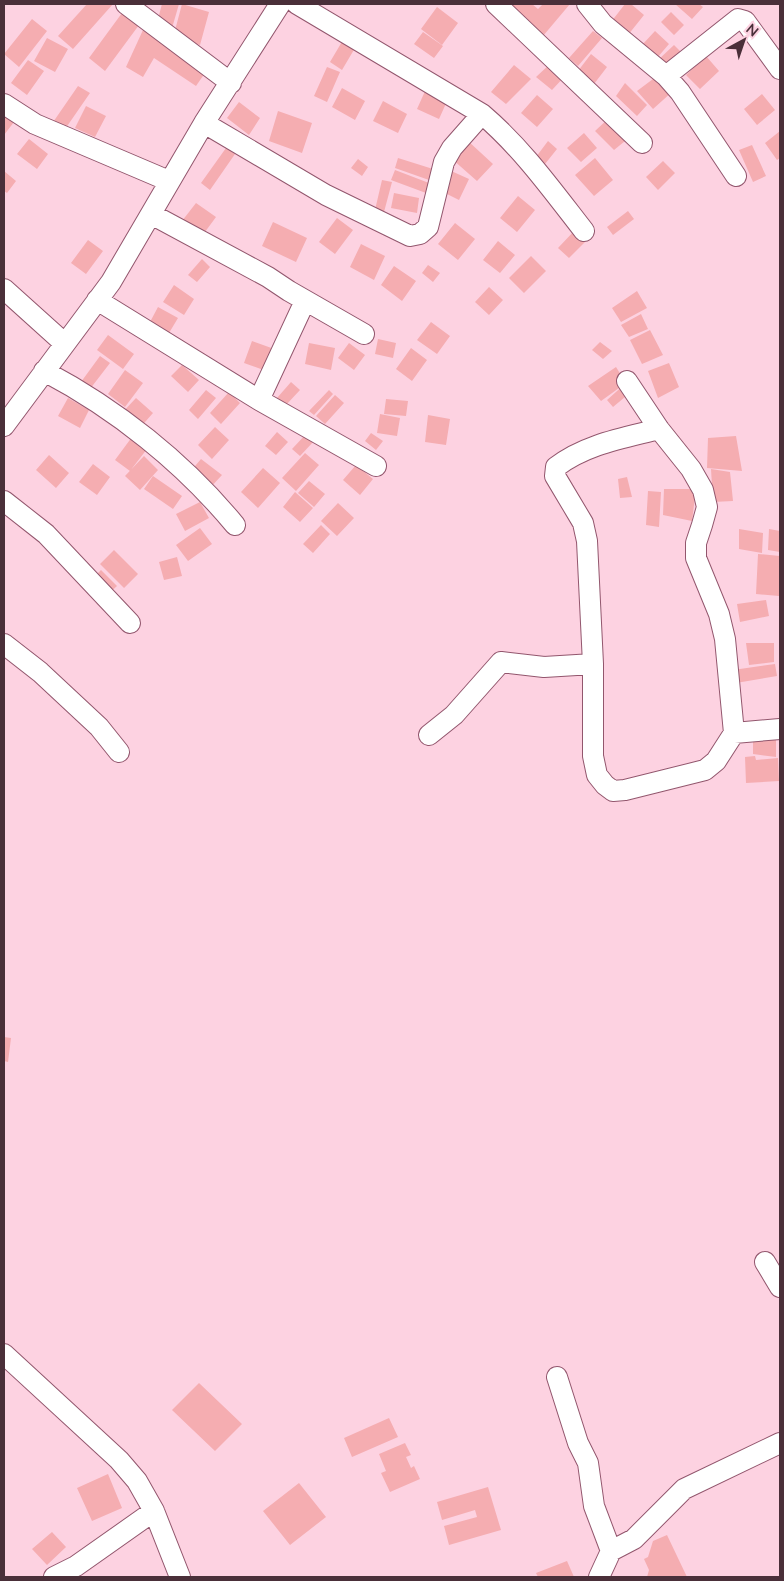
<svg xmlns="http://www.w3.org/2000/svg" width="784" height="1581" font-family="Lato,sans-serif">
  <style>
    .building { fill: #f5adb1 }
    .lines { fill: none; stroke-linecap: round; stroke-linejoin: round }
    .minor-casing { stroke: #92566d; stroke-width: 22 }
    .minor { stroke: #fff; stroke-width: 20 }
  </style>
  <rect width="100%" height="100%" fill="#fdd2e1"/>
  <!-- building -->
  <path class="building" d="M87,4H113L73,49L58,36Z
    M162,4H179L170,35L155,30Z
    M182,4L209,12L200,45L173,38Z
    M504,4H532L538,9L543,4H570L543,36Z
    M625,4H631L644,15L628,35L611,22Z
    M675,4H699L703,7L692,19Z
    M437,7L458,23L442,45L421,29Z
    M671,12L684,25L674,35L661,22Z
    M122,13L139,25L105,71L89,58Z
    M32,19L47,31L19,67L4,54Z
    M143,30L207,70L196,86L154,58L143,77L126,67Z
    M593,31L602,38L578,66L569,58Z
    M655,31L669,44L657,58L642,45Z
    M423,32L443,46L434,58L414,44Z
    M47,38L68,49L55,72L34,61Z
    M343,40L355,48L342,70L330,62Z
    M674,45L682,53L665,69L657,61Z
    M591,54L607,67L594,84L578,71Z
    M706,56L719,71L700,89L686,75Z
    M28,60L44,71L27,95L11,83Z
    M551,63L565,76L552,90L536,77Z
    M514,65L531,79L506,104L491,92Z
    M327,67L340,72L327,102L314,96Z
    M657,76L672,92L653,109L637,91Z
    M625,83L647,105L637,116L616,96Z
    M78,86L90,93L61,135L49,128Z
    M342,88L365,101L355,120L332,107Z
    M426,89L448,99L439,119L417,109Z
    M762,94L775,110L757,125L744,109Z
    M537,95L553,109L537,127L521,113Z
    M383,101L407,114L398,133L373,121Z
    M239,102L260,118L249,135L227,118Z
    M86,106L106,116L95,137L75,128Z
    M278,111L312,123L302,153L269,141Z
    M4,114L14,122L4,135Z
    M610,117L630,137L614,150L595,131Z
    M780,131V158L777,160L765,143Z
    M584,133L597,148L581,162L567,148Z
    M29,139L48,154L37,169L17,154Z
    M468,141L493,164L477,181L452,159Z
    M548,141L557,149L545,164L536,157Z
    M752,145L766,176L753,182L739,150Z
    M226,148L235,154L210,190L201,183Z
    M398,158L433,169L429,180L395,168Z
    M595,158L613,180L594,196L575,175Z
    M358,159L368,167L362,176L351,168Z
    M663,161L675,173L658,190L646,177Z
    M395,170L429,183L426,193L391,180Z
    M449,170L469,179L459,200L439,190Z
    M4,171L16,181L7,193L4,191Z
    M382,180L392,182L384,212L375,210Z
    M394,193L419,198L417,213L391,208Z
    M518,196L535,210L517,232L500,218Z
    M196,203L216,217L202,236L182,221Z
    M628,211L634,219L613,235L607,227Z
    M337,218L353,230L335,254L319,242Z
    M273,222L307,238L296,262L262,246Z
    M455,223L475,239L458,260L438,244Z
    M576,229L587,240L569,258L558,248Z
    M88,240L103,251L86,274L71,263Z
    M498,241L515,255L500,273L483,260Z
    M361,244L385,256L374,280L350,267Z
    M531,256L546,271L524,293L509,278Z
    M202,259L210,267L197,282L188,275Z
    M428,265L440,273L433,282L422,273Z
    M394,266L416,281L402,301L381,285Z
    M174,285L194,299L184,315L163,302Z
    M489,287L503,300L489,315L475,302Z
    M637,291L647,308L621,322L612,308Z
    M158,307L178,318L169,333L150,322Z
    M641,314L648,329L629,337L621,325Z
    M431,322L450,336L437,354L417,340Z
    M650,330L663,355L642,364L630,340Z
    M108,335L134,354L123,369L97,350Z
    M378,339L396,343L393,358L375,354Z
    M252,341L277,350L269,372L244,363Z
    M600,342L612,351L603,359L592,350Z
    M309,343L335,348L331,370L305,364Z
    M349,343L365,355L354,370L338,358Z
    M411,348L427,360L412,381L396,369Z
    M100,356L110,363L90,389L81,382Z
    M669,363L679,387L658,398L648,371Z
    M182,365L199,380L188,392L171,376Z
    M616,367L626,383L601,401L588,386Z
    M125,370L143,383L125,407L108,394Z
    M291,382L300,390L286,405L277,398Z
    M626,383L631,392L613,407L607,400Z
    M206,390L216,398L198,419L189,410Z
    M329,390L333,394L314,415L309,411Z
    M229,392L240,403L221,424L210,413Z
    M335,395L344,403L325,424L316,416Z
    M68,398L89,410L80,428L58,416Z
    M136,398L153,413L138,430L121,414Z
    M386,399L408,401L406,416L384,414Z
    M380,414L400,418L397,436L377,433Z
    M428,415L450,419L446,445L425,442Z
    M215,427L229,440L212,459L198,445Z
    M277,432L288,442L276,455L265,446Z
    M307,433L315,440L300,456L292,449Z
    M371,433L383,441L376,450L365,441Z
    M736,436L742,471L707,468L708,438Z
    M132,437L147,449L130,471L115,460Z
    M305,453L319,465L296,491L282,478Z
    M49,455L69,473L56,488L36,470Z
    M144,456L158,470L140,490L125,476Z
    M201,459L222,475L210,488L190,472Z
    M93,464L110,477L97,495L79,482Z
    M356,465L373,479L360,495L343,480Z
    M263,468L280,483L258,508L241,492Z
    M711,469L730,472L733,501L713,502Z
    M153,476L182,496L173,509L144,489Z
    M627,477L632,497L620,498L618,479Z
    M309,481L325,494L314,507L298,493Z
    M664,489H696L692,521L663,515Z
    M648,491L661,492L659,527L646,525Z
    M295,492L313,508L300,522L283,507Z
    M200,502L209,518L185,531L176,514Z
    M338,503L354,518L337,536L321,521Z
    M321,525L330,534L313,553L303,544Z
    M200,528L212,544L188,561L176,545Z
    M739,529L763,533L762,553L739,549Z
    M769,529L780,531V552L768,550Z
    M114,550L138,574L124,588L100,564Z
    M758,554L780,556L779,596L756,594Z
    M177,557L182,576L164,580L159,562Z
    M101,570L117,586L106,596L90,581Z
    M766,600L769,616L740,622L737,604Z
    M746,643H774V662L749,665Z
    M775,664L777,676L736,683L733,670Z
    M776,732V757L753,754V733Z
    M755,756L756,760L778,758L779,781L746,783L745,757Z
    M4,1037L11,1038L8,1062L4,1061Z
    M199,1383L242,1424L215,1451L172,1410Z
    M389,1418L398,1437L352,1457L344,1438Z
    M405,1443L411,1455L406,1457L411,1468L414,1466L420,1479L390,1492L381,1473L386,1471L379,1454Z
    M108,1474L122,1508L92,1521L77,1488Z
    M299,1483L326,1517L290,1545L263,1511Z
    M488,1487L501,1530L449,1545L444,1526L477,1517L475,1510L442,1520L437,1502Z
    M52,1532L66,1547L47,1565L32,1549Z
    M667,1535L687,1577H647L649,1570L644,1559L648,1557L653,1541Z
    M567,1561L574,1577H538L536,1573Z"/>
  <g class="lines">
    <defs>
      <path id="minor" d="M126,4L231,83
        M297,4L482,114C522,148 552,190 584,231
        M496,4L642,143
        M587,4L603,24L666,76L680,92L736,176
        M666,76L738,19L745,21L780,69
        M4,104L35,124L169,181
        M204,123L326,195L410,236L420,234L428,227L444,162L452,148L482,114
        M151,214L268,277L289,291L364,334
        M4,289L64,343
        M97,300L259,400L376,466
        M44,371C116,409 183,462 235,525
        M627,381L659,429L691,469L703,490L707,507L702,525L696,543V558L719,614L725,639L734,733L716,761L705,770L625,790L613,791L605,785L597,775L593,756V664L587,541L583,523L555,476L556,467C586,444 624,438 659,429
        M259,400L305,301
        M4,426L111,282L204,123L280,4
        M4,501L46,534L130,623
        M4,644L40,672L99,727L119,752
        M734,733L780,729
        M429,735L454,715L501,662L544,667L593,664
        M765,1262L780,1287
        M4,1354L119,1460L137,1481L154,1511L180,1577
        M557,1377L578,1443L588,1463L594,1506L611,1551L599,1577
        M611,1551L634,1539L684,1489L780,1443
        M54,1577L76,1566L154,1511"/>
    </defs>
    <!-- minor casing -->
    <use href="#minor" class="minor-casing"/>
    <!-- minor -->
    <use href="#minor" class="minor"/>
  </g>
  <!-- border -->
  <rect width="784" height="1581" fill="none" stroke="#4a2f39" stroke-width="10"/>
  <!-- north arrow -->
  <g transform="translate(744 40) rotate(40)" stroke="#fdd2e1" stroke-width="4" paint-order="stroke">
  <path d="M0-4L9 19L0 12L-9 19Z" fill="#4a2f39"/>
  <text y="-8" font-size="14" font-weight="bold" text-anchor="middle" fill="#4a2f39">N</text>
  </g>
</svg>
